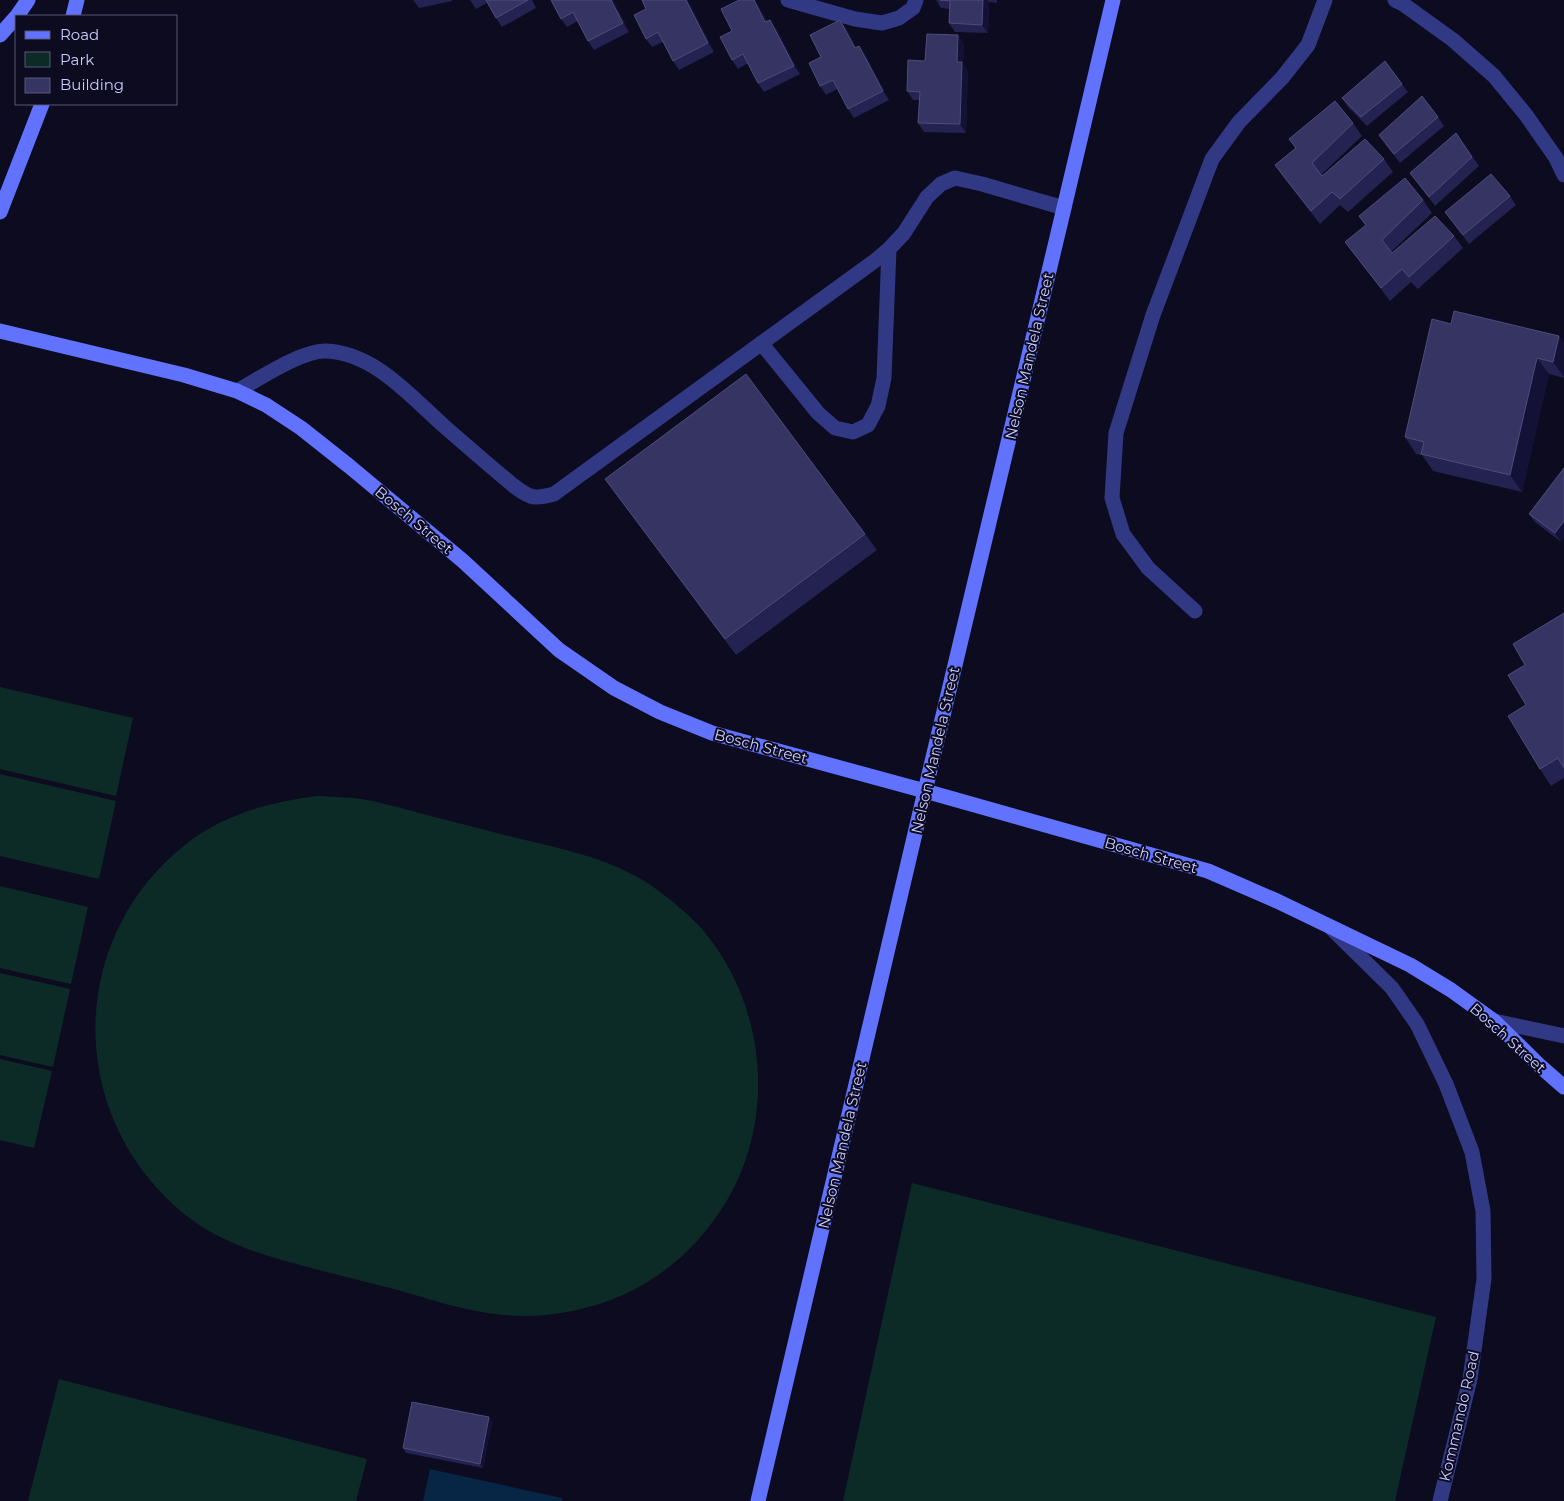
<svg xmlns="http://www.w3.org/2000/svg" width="1564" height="1501" font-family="Montserrat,sans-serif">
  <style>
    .green { fill: #0d2b26 }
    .water { fill: #072544 }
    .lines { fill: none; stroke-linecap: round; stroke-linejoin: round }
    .lane { stroke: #313984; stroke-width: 15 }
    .street { stroke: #313984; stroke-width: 15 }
    .secondary { stroke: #6172ff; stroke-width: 15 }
    .wall { fill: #242250 }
    .shaded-wall { fill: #131135 }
    .building { fill: #363463; stroke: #4d4c7b }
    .labels { text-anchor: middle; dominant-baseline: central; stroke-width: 4; stroke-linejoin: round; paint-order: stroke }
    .street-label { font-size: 15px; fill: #cacbff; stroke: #0c0b20 }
  </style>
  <rect width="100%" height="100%" fill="#0c0b20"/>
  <!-- green -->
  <path class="green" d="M0,687L133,718L116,796L0,769Z
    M0,774L116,801L99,879L0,856Z
    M317,796C330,797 342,797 355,798C376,801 398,807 419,813C446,820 474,827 501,834C552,847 608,856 652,886C670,899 687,913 702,929C766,1004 777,1117 726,1202C701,1243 667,1275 623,1295C585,1311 545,1319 504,1315C467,1312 429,1299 394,1289C366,1282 339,1275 311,1268C261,1255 215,1242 176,1207C65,1108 69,936 186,844C224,814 270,802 317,796Z
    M0,886L88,907L71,984L0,968Z
    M0,973L70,989L53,1067L0,1055Z
    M0,1059L52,1071L34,1148L0,1140Z
    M912,1183L1436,1317L1395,1501H843Z
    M59,1379L367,1459L356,1501H28Z"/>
  <!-- water -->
  <path class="water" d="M430,1469L562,1498V1501H423Z"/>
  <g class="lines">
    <!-- lane -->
    <path class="lane" d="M761,343L818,413L835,428L853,432L868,425L878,406L884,378L889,249
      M237,391C259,379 302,350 326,351C375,353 411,397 445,427C468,447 491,467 514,486C531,499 535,499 554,494L876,260L889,249L904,233L927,197L941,184L955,178L982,184L1064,208
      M1195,611L1148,568L1123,534L1112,498L1116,433L1153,315L1212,159L1239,122L1282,78L1308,45L1325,0
      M1494,1021L1564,1036"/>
    <!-- street -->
    <path class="street" d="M788,0L855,19L882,23L899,18L913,8L916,0
      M1395,0L1403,4L1453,40L1494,76L1526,115L1556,158L1564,175
      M1331,928L1392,988L1417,1024L1446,1084L1472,1152L1483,1211L1484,1279L1470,1379L1440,1501"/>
    <!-- secondary -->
    <path class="secondary" d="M17,16L28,0
      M73,16L77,0
      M0,35L16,17
      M0,212L42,104
      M0,331L184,375L237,391L266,405L301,428L349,466L463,561L559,650L614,688L660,712L712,733L925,791L1208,871L1277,901L1410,965L1451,990L1494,1021L1540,1066L1564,1087
      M758,1501L925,791L1064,208L1113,0"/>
  </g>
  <!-- wall -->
  <path class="wall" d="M413,0H452V1L419,8Z
    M470,0H532L536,8L502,27L496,18L487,3L476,9Z
    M551,0H613L629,32L594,50L588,41L578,21L567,27L561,19Z
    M642,0H687L691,6L714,52L679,70L673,61L663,42L652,47L646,39V9Z
    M739,0H755L767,21L776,28L800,74L764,92L758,83L748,63L738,69L732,60V31Z
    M936,0H997V3L989,2L988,33L955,32L949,23L950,9L941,8Z
    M840,20L846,28L856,47L859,46L865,54L889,100L854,118L848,109L837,89L826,95L820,86L821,57Z
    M964,43L963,64L968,71L966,133L924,132L918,123L919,100H913L907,91L925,61Z
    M1402,84L1408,92L1367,126L1348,107L1342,98Z
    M1438,117L1444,126L1400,163L1385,144Z
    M1353,123L1362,136L1321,175L1322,176L1384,159L1393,172L1348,212L1340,205L1320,224L1284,178L1275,165L1296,148L1289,139Z
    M1456,133L1479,166L1435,206L1410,173Z
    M1510,196L1516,205L1469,244L1445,212Z
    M1423,200L1432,213L1391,252L1392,253L1454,236L1463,248L1418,289L1411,282L1390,301L1345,242L1366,226L1359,216Z
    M1451,324L1559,336L1564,343V378L1549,374L1522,492L1433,471L1422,455L1416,454L1405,437Z
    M1564,468L1561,542L1535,522L1529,514Z
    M605,479L865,534L877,550L736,655Z
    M1564,613V778L1551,786L1540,769L1526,705L1525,665Z
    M489,1417L492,1422L483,1468L406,1453L403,1448Z"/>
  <!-- shaded-wall -->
  <path class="shaded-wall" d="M611,0H613L629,32L623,23Z
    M686,0L691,6L714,52L708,43Z
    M754,0H755L757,3L771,30L765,22Z
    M983,0H988L989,2L988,33L982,25Z
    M770,20L776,28L800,74L794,66Z
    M840,20L846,28L861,57L855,48Z
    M958,35L964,43L963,64L968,71L966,133L960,124L957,62Z
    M859,46L865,54L889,100L883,91Z
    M1559,336L1564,343V377L1553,362Z
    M1537,358L1549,374L1522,492L1510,475Z
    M1564,521V538L1561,542L1555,533Z
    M489,1417L492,1422L483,1468L480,1464Z"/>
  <!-- building -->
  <path class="building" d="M486,0H528L496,18Z
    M551,0H611L623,23L588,41L573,12L561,19Z
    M642,0H686L708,43L673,61L658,32L646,39L634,15L646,9Z
    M739,0H754L765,22L770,20L794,66L758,83L743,54L732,60L720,37L732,31L721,9Z
    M940,0H983L982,25L949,23L950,1Z
    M840,20L855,48L859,46L883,91L848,109L833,80L820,86L809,63L821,57L810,35Z
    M927,34L958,35L957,62H962L960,124L918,123L920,92L907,91L908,60L925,61Z
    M1385,61L1402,84L1361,117L1342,98Z
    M1422,96L1438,117L1394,154L1379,135Z
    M1335,101L1353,123L1312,163L1322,176L1365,139L1384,159L1340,199L1332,192L1311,211L1275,165L1296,148L1289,139Z
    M1456,133L1472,157L1429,197L1410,173Z
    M1491,174L1510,196L1463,235L1445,212Z
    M1405,178L1423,200L1382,240L1392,253L1435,216L1454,236L1409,277L1402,269L1381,288L1345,242L1366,225L1359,216Z
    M1454,311L1559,336L1553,362L1537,358L1510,475L1421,454L1424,442L1405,437L1432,319L1451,324Z
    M746,374L865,534L725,639L605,479Z
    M1564,468V521L1555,533L1529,514Z
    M1564,613V768L1558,758L1540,769L1508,716L1526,705L1508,675L1525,665L1513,644Z
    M412,1402L489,1417L480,1464L403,1448Z"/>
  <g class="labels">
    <!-- street labels -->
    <g class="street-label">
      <text transform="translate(1029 356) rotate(-77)">Nelson Mandela Street</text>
      <text transform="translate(414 520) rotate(40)">Bosch Street</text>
      <text transform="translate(761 746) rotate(15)">Bosch Street</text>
      <text transform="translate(935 750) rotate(-77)">Nelson Mandela Street</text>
      <text transform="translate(1151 855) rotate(16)">Bosch Street</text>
      <text transform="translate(1508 1038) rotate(42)">Bosch Street</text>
      <text transform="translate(842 1145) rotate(-77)">Nelson Mandela Street</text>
      <text transform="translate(1459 1416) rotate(-77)">Kommando Road</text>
    </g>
  </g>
  <!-- legend -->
  <rect x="15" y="15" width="162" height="90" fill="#0c0b20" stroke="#585879"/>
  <rect x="25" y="31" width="25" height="8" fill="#6172ff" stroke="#585879"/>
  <text x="60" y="40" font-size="15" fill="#cacbff">Road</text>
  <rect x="25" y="52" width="25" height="15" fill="#0d2b26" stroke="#585879"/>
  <text x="60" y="65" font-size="15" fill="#cacbff">Park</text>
  <rect x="25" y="78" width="25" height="15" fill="#363463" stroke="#585879"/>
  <text x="60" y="90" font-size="15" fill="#cacbff">Building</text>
</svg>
